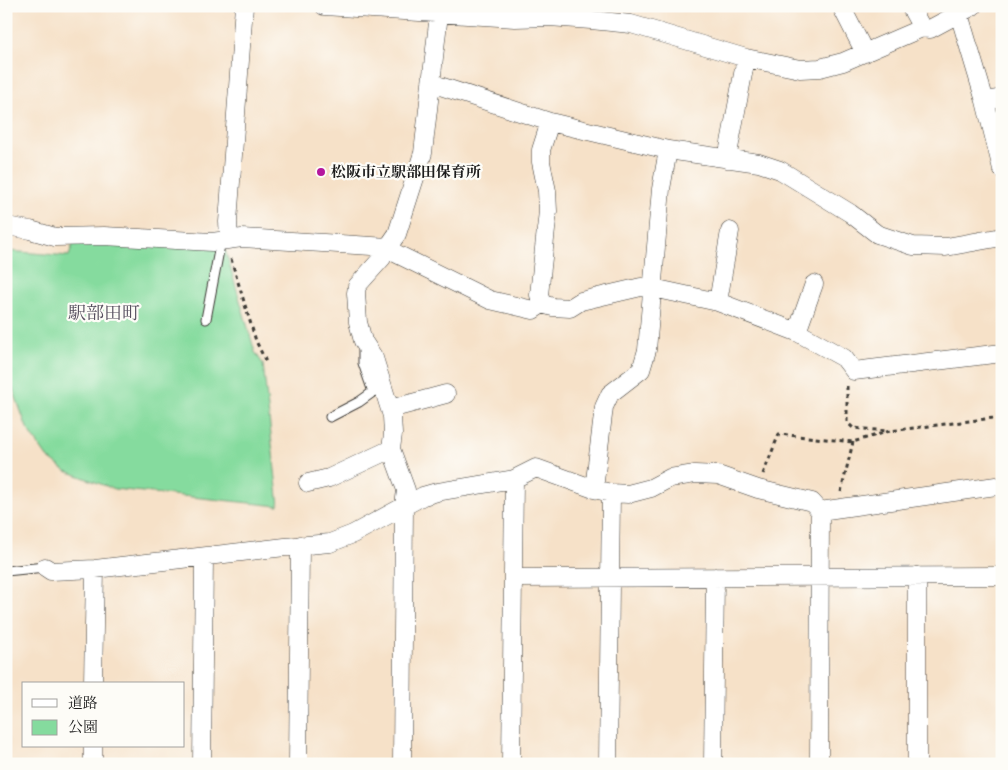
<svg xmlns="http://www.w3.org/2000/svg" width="1008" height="770" font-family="'IM FELL French Canon','Noto Serif JP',serif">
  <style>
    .green { fill: #85db9e; stroke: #507c5d }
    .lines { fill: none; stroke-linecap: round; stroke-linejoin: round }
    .service-casing { stroke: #3d3a36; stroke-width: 11 }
    .minor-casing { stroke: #3d3a36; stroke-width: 19 }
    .path { stroke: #3d3a36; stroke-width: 3; stroke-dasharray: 4 4; stroke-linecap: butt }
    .service { stroke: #fff; stroke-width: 9 }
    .minor { stroke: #fff; stroke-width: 18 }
    .poi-dot { fill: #b5179e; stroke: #fdfcf7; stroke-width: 2 }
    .labels { text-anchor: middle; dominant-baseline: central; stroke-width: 4.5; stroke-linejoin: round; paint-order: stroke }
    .poi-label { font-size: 15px; font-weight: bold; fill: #1c1c1c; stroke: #fdfcf7; text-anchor: start }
    .quarter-label { font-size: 18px; fill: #564f5f; stroke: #fdfcf7 }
  </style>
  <rect width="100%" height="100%" fill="#fdfcf7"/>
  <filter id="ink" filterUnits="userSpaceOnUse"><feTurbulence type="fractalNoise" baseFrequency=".02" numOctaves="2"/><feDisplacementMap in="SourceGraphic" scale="10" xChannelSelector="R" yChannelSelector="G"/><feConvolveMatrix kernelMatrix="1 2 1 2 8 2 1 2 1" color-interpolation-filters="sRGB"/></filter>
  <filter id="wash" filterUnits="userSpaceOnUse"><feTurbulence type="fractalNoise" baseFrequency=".0096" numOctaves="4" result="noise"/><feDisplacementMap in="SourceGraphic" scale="20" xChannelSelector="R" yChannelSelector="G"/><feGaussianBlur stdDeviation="1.12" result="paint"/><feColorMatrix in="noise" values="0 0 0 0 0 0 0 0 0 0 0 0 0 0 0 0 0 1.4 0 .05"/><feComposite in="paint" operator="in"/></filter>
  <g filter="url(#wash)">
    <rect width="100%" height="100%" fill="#f6e1c8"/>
    <!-- green -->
    <path class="green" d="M74,240L213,246L225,249L255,352L263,364L279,506L114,489L66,471L47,457L27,428L6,370V278L8,251L69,256Z"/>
  </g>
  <g filter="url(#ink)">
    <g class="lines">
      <defs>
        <path id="service" d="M206,319L221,240
          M330,417L359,402L373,392L363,363V346
          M6,571L45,567"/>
        <path id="minor" d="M324,6L515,18L549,17L591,20L631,24L746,58L800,69L820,68L843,62L922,28L930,29L973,6
          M841,6L865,53
          M910,6L922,28
          M959,14L985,101L1002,169
          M431,83L550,122L668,150L759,163L780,170L850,213L877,234L913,246L946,247L1002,237
          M985,101L1002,98
          M727,159L746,58
          M6,226L30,230L55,237L104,236L212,242L242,238L388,247L397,234L423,153L439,14
          M229,238L228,222L244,6
          M718,302L730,231
          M542,304L539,295L548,211L547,191L541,162V150L550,122
          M797,332L814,284
          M390,409L446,394
          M308,483L329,478L391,449
          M594,489L604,407L610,394L641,370L647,350L661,189L668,150
          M820,511L996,486L1002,488
          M45,567L51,571L95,569L285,547L330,543L353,534L423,496L437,492L514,479L536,468L594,489L611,493L628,494L651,488L670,478L695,474L718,475L758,489L812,502L820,511L819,764
          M917,576V764
          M513,578L1002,576
          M93,684L95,569
          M93,764V746
          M202,764L204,557
          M298,764L300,545
          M402,764L404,506L406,490L391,449L393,434L392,416L374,358L363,341L358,322L356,293L357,286L382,258L388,247L395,253L490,300L533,310L542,304L553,307L570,308L581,301L641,287L653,288L718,302L797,332L844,358L854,371L1002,353
          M511,764L514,479
          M608,764L611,493
          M713,764L715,577"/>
      </defs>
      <!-- service casing -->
      <use href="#service" class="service-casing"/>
      <!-- minor casing -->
      <use href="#minor" class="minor-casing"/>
      <!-- path -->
      <path class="path" d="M231,259L256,341L266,362
        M847,386V422L853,428L887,431
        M763,474L779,434L853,442L890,431L1002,417
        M841,492L853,442"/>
      <!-- service -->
      <use href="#service" class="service"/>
      <!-- minor -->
      <use href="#minor" class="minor"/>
    </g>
  </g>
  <!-- markers -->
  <circle class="poi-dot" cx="321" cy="172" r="5"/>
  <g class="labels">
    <!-- poi labels -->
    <g class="poi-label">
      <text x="331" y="172">松阪市立駅部田保育所</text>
    </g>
    <!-- quarter labels -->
    <g class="quarter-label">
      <text x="104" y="313">駅部田町</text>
    </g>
  </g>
  <!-- margin -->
  <rect width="1008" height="770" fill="none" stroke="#fdfcf7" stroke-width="25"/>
  <!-- legend -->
  <rect x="22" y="682" width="162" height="65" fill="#fdfcf7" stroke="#a3a29f"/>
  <rect x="32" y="699" width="25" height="8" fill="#ffffff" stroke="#a3a29f"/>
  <text x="68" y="708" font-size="15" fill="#1c1c1c">道路</text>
  <rect x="32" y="720" width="25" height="15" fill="#85db9e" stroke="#a3a29f"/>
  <text x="68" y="732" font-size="15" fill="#1c1c1c">公園</text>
</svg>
